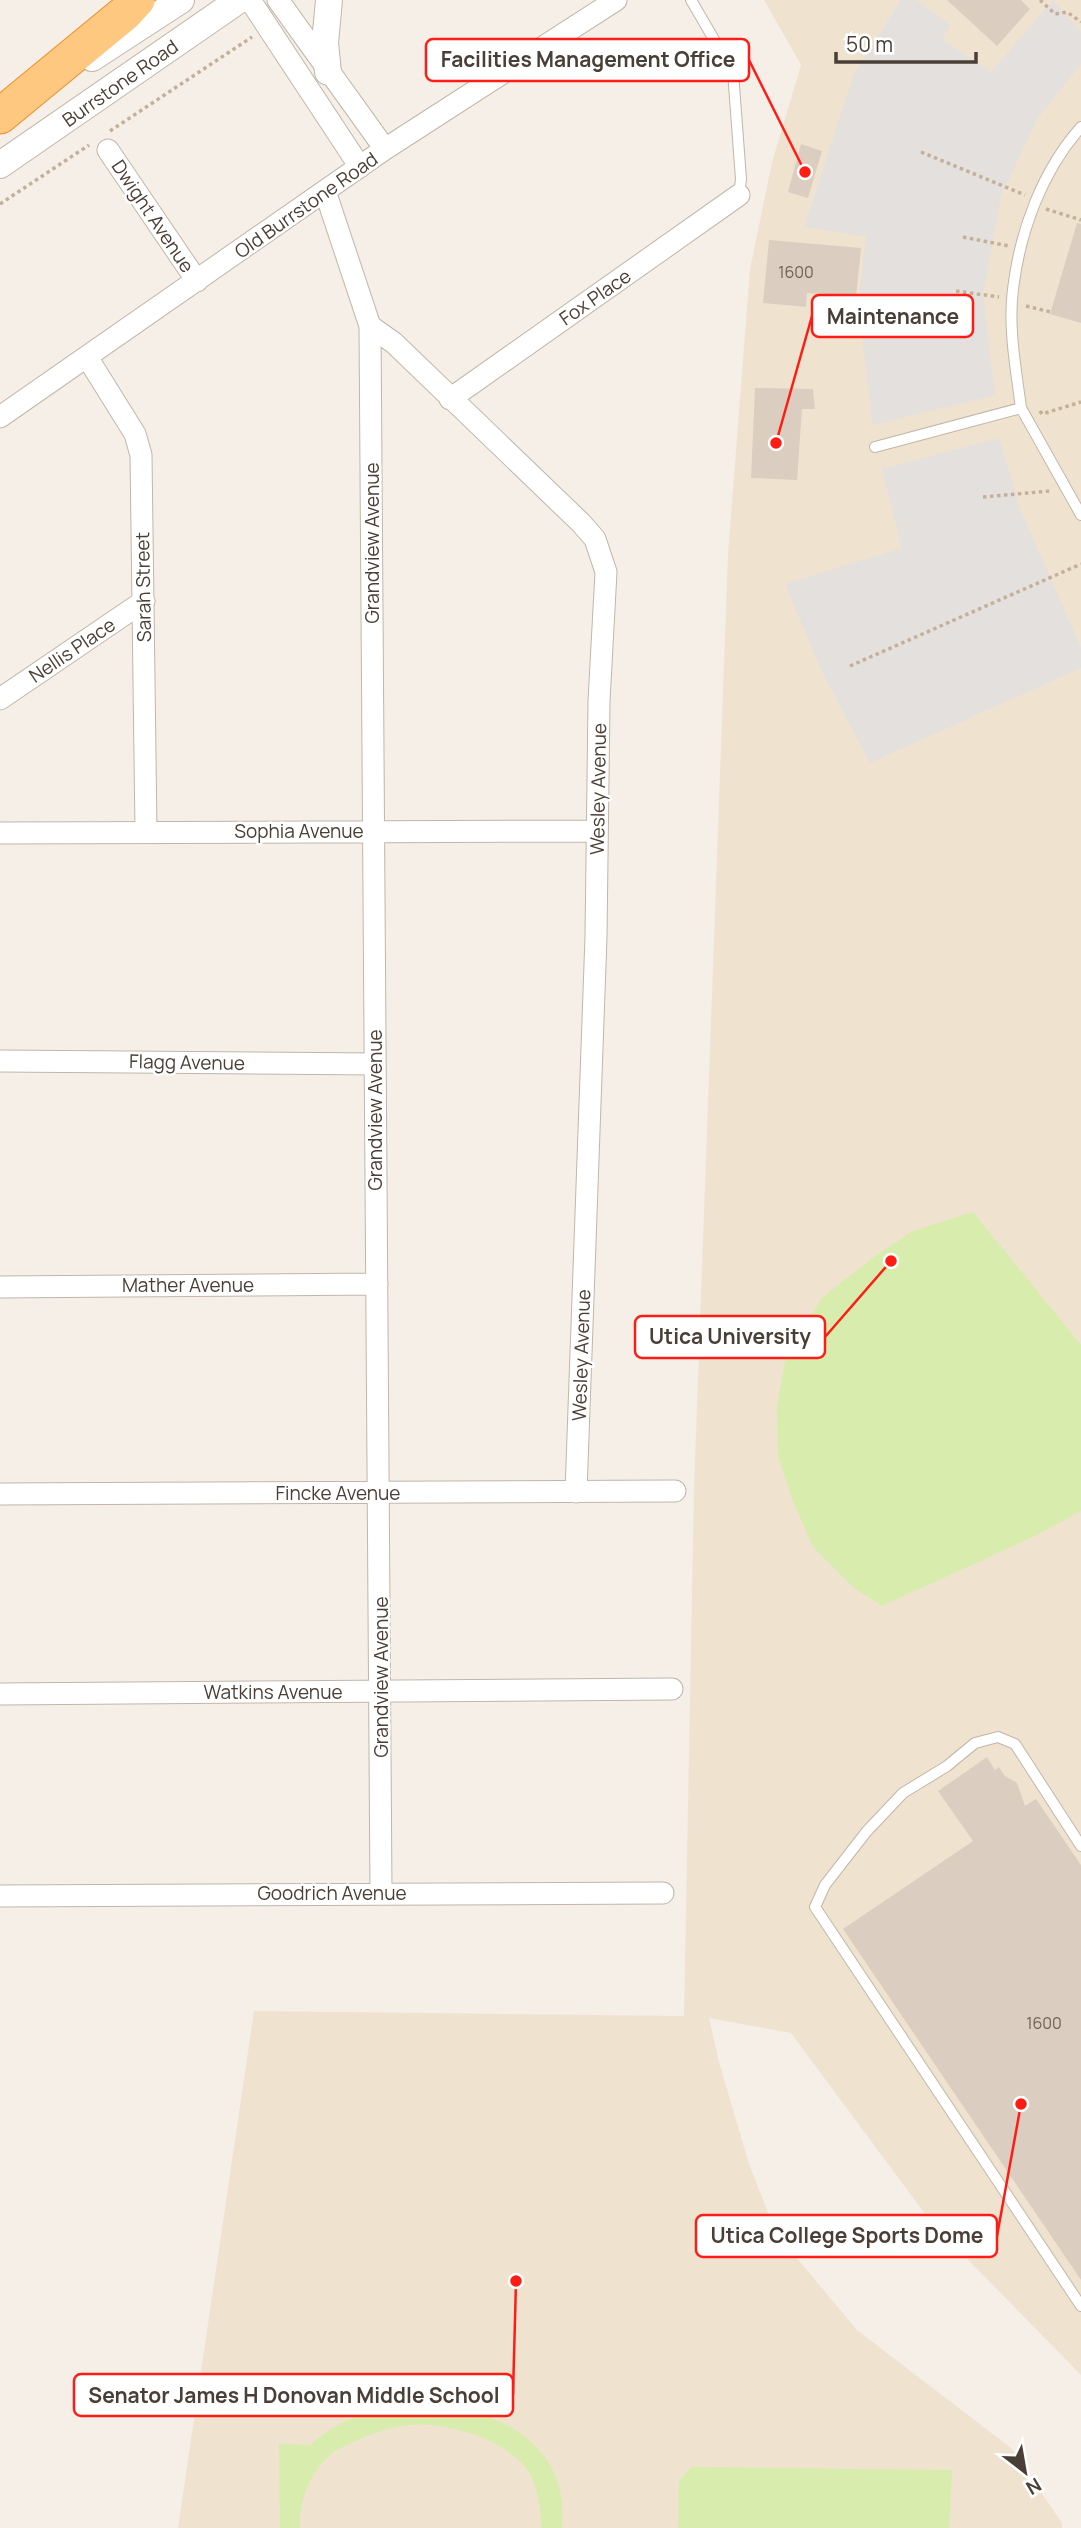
<svg xmlns="http://www.w3.org/2000/svg" width="1081" height="2528" font-family="Manrope,sans-serif">
  <style>
    .education { fill: #efe3d0 }
    .green { fill: #d7ecad }
    .parking { fill: #e3e0dd }
    .building { fill: #dbcdbf }
    .lines { fill: none; stroke-linecap: round; stroke-linejoin: round }
    .service-casing { stroke: #c1b6a9; stroke-width: 12 }
    .minor-casing { stroke: #c1b6a9; stroke-width: 23 }
    .tertiary-casing { stroke: #c1b6a9; stroke-width: 28 }
    .trunk-casing { stroke: #ea8e2d; stroke-width: 37 }
    .path { stroke: #c4b099; stroke-width: 3.5; stroke-dasharray: 3.5 3.5; stroke-linecap: butt }
    .service { stroke: #fff; stroke-width: 10 }
    .minor { stroke: #fff; stroke-width: 21 }
    .tertiary { stroke: #fff; stroke-width: 26 }
    .trunk { stroke: #ffc880; stroke-width: 35 }
    .labels { text-anchor: middle; dominant-baseline: central; stroke-width: 5; stroke-linejoin: round; paint-order: stroke }
    .number-label { font-size: 16px; fill: #6e6258 }
    .street-label { font-size: 19px; fill: #493f36; stroke: #fff }
    .leader { fill: none; stroke: #ff1c15; stroke-width: 2.5 }
    .callout-dot { fill: #ff1c15; stroke: #fff; stroke-width: 2.5 }
    .callout { fill: #fff; stroke: #ff1c15; stroke-width: 2.5 }
    .callout-label { font-size: 21px; text-anchor: middle; font-weight: bold; fill: #493f36 }
  </style>
  <rect width="100%" height="100%" fill="#f5efe8"/>
  <!-- education -->
  <path class="education" d="M764,0H1081V2375L931,2222L791,2033L709,2018L719,2062L749,2164L776,2233L857,2330L1011,2448L1062,2523V2528H178L254,2011L684,2016L694,1487L728,554L750,269L772,162L801,65Z"/>
  <!-- green -->
  <path class="green" d="M973,1212L1081,1345V1511L1037,1535L882,1606L854,1588L813,1547L792,1499L778,1456L777,1406L786,1356L822,1298L875,1256L913,1231Z
    M430,2403C486,2409 550,2433 561,2496C563,2506 562,2517 562,2528H541C541,2511 539,2491 531,2476C512,2440 446,2421 408,2425C388,2427 365,2436 347,2445C341,2448 333,2451 329,2456C309,2475 299,2501 300,2528H280L279,2444L310,2445C344,2414 386,2405 430,2403Z
    M691,2467L952,2470L949,2528H678L679,2481Z"/>
  <!-- parking -->
  <path class="parking" d="M901,0H916L951,25L942,39L991,72L1053,0L1081,31V64L1037,119L1001,196L983,295L995,395L873,425L858,304L866,237L804,227L854,74Z
    M999,438L1020,508L1081,648V668L870,763L823,674L785,584L902,548L882,469Z"/>
  <!-- building -->
  <path class="building" d="M947,0H1021L1030,9L997,46Z
    M801,144L822,151L808,198L788,192Z
    M1077,223L1081,224V323L1050,314Z
    M769,240L861,248L856,297L807,293L806,307L763,303Z
    M755,388L813,389L815,409H802L797,480L751,478Z
    M987,1757L995,1770L999,1767L1005,1776L1017,1783L1025,1806L1036,1799L1081,1865V2280L843,1929L973,1841L938,1791Z"/>
  <g class="lines">
    <defs>
      <path id="service" d="M691,0L733,72L741,179L739,195
        M1021,408L1081,515
        M875,447L1021,408C1016,369 1008,328 1013,289C1020,231 1042,171 1081,127
        M1081,1846L1015,1744L998,1737L975,1743L947,1766L903,1793L867,1831L825,1885L815,1907L1081,2306"/>
      <path id="minor" d="M250,0L360,167
        M278,0L385,149
        M108,150L197,281
        M325,191L370,326L394,343L581,523L595,539L606,572L599,701L596,937L576,1492
        M370,326L381,1893
        M87,357L135,434L141,455L146,831
        M450,399L739,195
        M0,417L385,149L616,0
        M0,699L144,601
        M0,833L597,831
        M0,1061L375,1064
        M0,1287L377,1284
        M0,1494L675,1491
        M0,1694L672,1689
        M0,1896L663,1893"/>
      <path id="tertiary" d="M92,58L181,0
        M328,72L325,43L329,0
        M0,165L239,0"/>
      <path id="trunk" d="M0,116L125,13L137,0"/>
    </defs>
    <!-- service casing -->
    <use href="#service" class="service-casing"/>
    <!-- minor casing -->
    <use href="#minor" class="minor-casing"/>
    <!-- tertiary casing -->
    <use href="#tertiary" class="tertiary-casing"/>
    <!-- trunk casing -->
    <use href="#trunk" class="trunk-casing"/>
    <!-- path -->
    <path class="path" d="M1040,0L1055,14L1067,12L1081,22
      M110,131L252,37
      M921,152L1025,195
      M0,204L89,145
      M1046,209L1081,220
      M963,237L1009,246
      M956,291L999,297
      M1026,306L1051,312
      M1040,411L1042,414L1081,402
      M983,497L1050,491
      M850,666L1081,564"/>
    <!-- service -->
    <use href="#service" class="service"/>
    <!-- minor -->
    <use href="#minor" class="minor"/>
    <!-- tertiary -->
    <use href="#tertiary" class="tertiary"/>
    <!-- trunk -->
    <use href="#trunk" class="trunk"/>
  </g>
  <g class="labels">
    <!-- number labels -->
    <g class="number-label">
      <text x="796" y="272">1600</text>
      <text x="1044" y="2023">1600</text>
    </g>
    <!-- street labels -->
    <g class="street-label">
      <text transform="translate(120 83) rotate(-35)">Burrstone Road</text>
      <text transform="translate(306 205) rotate(-35)">Old Burrstone Road</text>
      <text transform="translate(153 216) rotate(56)">Dwight Avenue</text>
      <text transform="translate(595 297) rotate(-35)">Fox Place</text>
      <text transform="translate(372 543) rotate(-90)">Grandview Avenue</text>
      <text transform="translate(143 587) rotate(-91)">Sarah Street</text>
      <text transform="translate(72 650) rotate(-34)">Nellis Place</text>
      <text transform="translate(598 789) rotate(-89)">Wesley Avenue</text>
      <text x="299" y="831">Sophia Avenue</text>
      <text transform="translate(187 1062) rotate(1)">Flagg Avenue</text>
      <text transform="translate(375 1110) rotate(-90)">Grandview Avenue</text>
      <text x="188" y="1285">Mather Avenue</text>
      <text transform="translate(581 1355) rotate(-88)">Wesley Avenue</text>
      <text x="338" y="1493">Fincke Avenue</text>
      <text transform="translate(381 1677) rotate(-90)">Grandview Avenue</text>
      <text x="273" y="1692">Watkins Avenue</text>
      <text x="332" y="1893">Goodrich Avenue</text>
    </g>
  </g>
  <!-- callouts -->
  <path class="leader" d="M805 172L749 60M776 443L812 316M891 1261L825 1337M1021 2104L997 2236M516 2281L513 2395"/>
  <g class="callout-dot">
    <circle cx="805" cy="172" r="7"/>
    <circle cx="776" cy="443" r="7"/>
    <circle cx="891" cy="1261" r="7"/>
    <circle cx="1021" cy="2104" r="7"/>
    <circle cx="516" cy="2281" r="7"/>
  </g>
  <g class="callout">
    <rect x="426" y="39" width="323" height="42" rx="7"/>
    <rect x="812" y="295" width="161" height="42" rx="7"/>
    <rect x="635" y="1316" width="190" height="42" rx="7"/>
    <rect x="696" y="2215" width="301" height="42" rx="7"/>
    <rect x="74" y="2374" width="439" height="42" rx="7"/>
  </g>
  <g class="callout-label">
    <text x="588" y="67">Facilities Management Office</text>
    <text x="893" y="324">Maintenance</text>
    <text x="730" y="1344">Utica University</text>
    <text x="847" y="2243">Utica College Sports Dome</text>
    <text x="294" y="2403">Senator James H Donovan Middle School</text>
  </g>
  <!-- north arrow -->
  <g transform="translate(1025 2472) rotate(149)" stroke="#ffffff" stroke-width="5" paint-order="stroke">
  <path d="M0-5L12 26L0 18L-12 26Z" fill="#493f36"/>
  <text y="-10" font-size="19" font-weight="bold" text-anchor="middle" fill="#493f36">N</text>
  </g>
  <!-- scale -->
  <path d="M836 52v10h140v-10" fill="none" stroke="#493f36" stroke-width="3.5"/>
  <text x="846" y="52" font-size="21" fill="#493f36" stroke="#ffffff" stroke-width="5" paint-order="stroke">50 m</text>
</svg>
